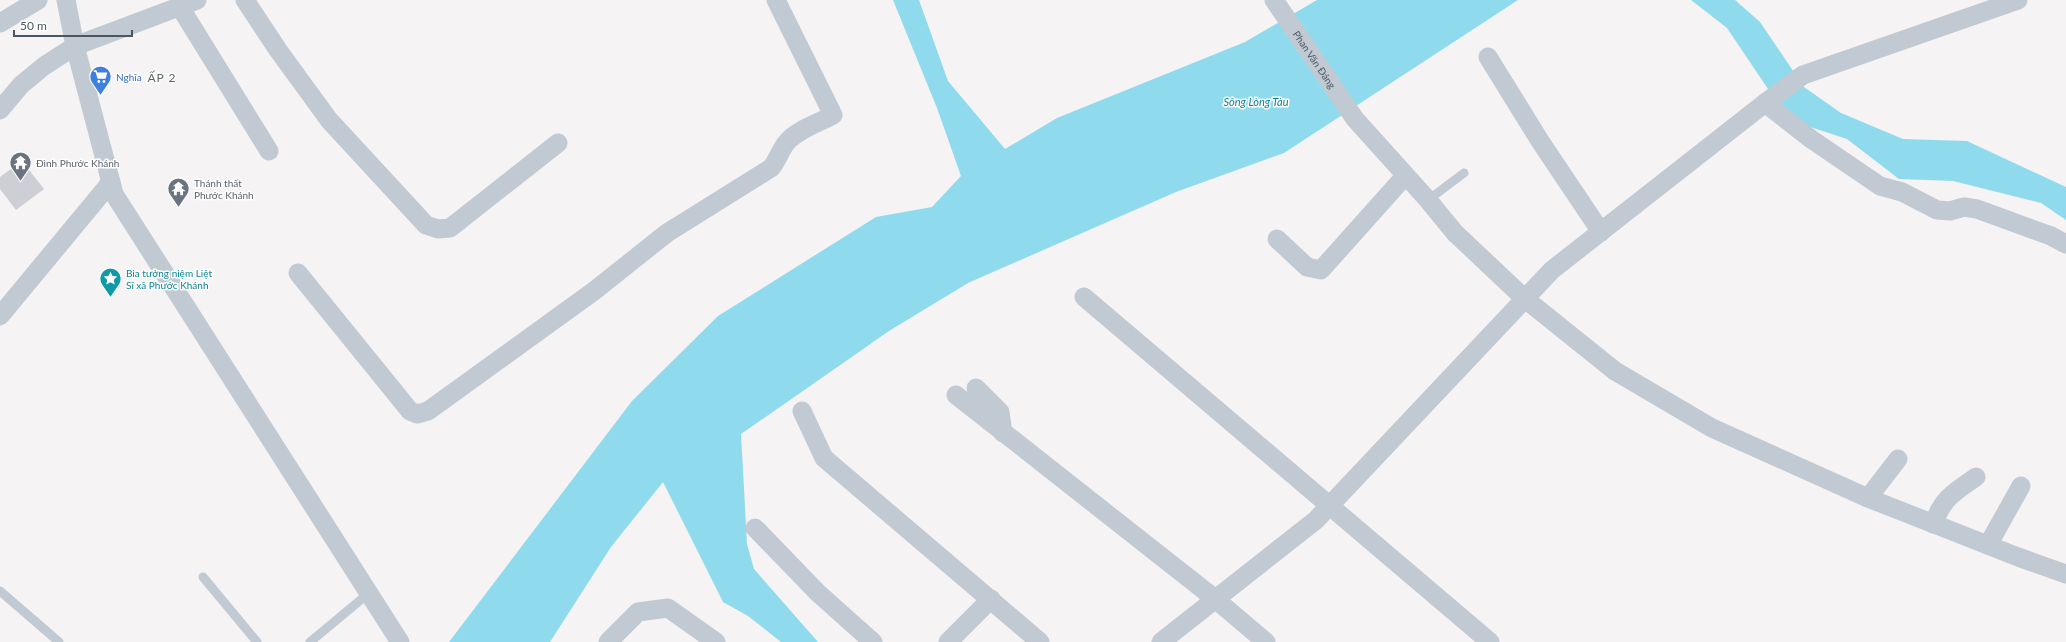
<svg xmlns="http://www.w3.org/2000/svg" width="2066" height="642" font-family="Lato,sans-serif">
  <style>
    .water { fill: #90daee }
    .building { fill: #cdcfd5 }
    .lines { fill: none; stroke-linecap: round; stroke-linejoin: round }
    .service { stroke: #c1cad2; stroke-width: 9 }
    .minor { stroke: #c1cad2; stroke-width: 19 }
    .labels { text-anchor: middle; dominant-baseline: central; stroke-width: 3; stroke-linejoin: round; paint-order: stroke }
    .street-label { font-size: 10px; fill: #4a5661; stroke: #fff }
    .shop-label { font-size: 10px; fill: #366cbe; stroke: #fff; text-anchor: start }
    .worship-label { font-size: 10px; fill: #5b616d; stroke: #fff; text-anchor: start }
    .culture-label { font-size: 10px; fill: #0d838f; stroke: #fff; text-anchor: start }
    .water-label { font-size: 11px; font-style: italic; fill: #0c7c9b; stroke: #fff }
    .quarter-label { font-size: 12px; letter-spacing: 1px; fill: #5f6368; stroke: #fff }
  </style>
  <rect width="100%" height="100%" fill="#f5f3f3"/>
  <!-- water -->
  <path class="water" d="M893,0H919L948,81L1005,149L1057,118L1245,42L1317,0H1518L1284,153L1176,192L968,283L889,331L741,434L747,544L754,569L818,642H781L748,616L723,602L663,482L611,547L550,642H449L632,401L718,316L876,217L932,207L961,176L937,108Z
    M1691,0H1735L1760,22L1804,87L1841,113L1903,139L1967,141L2066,187V220L2041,203L1953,181L1899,179L1847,139L1789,120L1727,28Z"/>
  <!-- building -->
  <path class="building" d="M22,161L44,189L16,210L0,189V177Z"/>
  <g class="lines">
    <!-- service -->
    <path class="service" d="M1428,200L1464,173
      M203,577L257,642
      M0,591L59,642
      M310,642L369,593"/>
    <!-- minor -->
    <g class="minor">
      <path d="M66,0L75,46L114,194L400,642"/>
      <path d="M245,0L278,50L329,120L426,225L438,229L450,228L558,143"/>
      <path id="s1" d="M1274,0L1355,119L1428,200L1455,233L1524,298L1615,371L1712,428L1868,498L2018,557L2066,574"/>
      <path d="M180,7L269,151"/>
      <path d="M0,23L38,0"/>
      <path d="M1488,57L1540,141L1601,232"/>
      <path d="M1765,103L1811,139L1880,186L1902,192L1937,210L1950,211L1964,207L1977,209L2051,236L2066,244"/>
      <path d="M0,110L21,85L44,66L75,46L197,0"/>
      <path d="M1277,239L1307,267L1321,270L1405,176"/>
      <path d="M298,273L410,411L417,414L428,411L594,291L667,233L771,168C778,160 780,150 787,142C798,129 819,123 833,115L776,0"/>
      <path d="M1084,297L1490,642"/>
      <path d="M0,316L111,182"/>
      <path d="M976,388L1000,412L1003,433"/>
      <path d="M956,395L1214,598L1266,642"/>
      <path d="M802,411L824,458L1040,642"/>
      <path d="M1868,498L1898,459"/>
      <path d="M1933,524C1944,497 1953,493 1976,477"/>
      <path d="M755,528L818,593L873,642"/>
      <path d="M1988,545L2021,486"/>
      <path d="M608,642L638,612L668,608L716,642"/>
      <path d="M948,642L991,599"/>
      <path d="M1161,642L1316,520L1552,270L1765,103L1803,75L2018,0"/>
    </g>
  </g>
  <!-- icons -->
  <defs>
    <symbol id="supermarket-pin" viewBox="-11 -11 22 30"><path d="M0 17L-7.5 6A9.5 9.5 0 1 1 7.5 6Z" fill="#3f7fe0" stroke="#fff"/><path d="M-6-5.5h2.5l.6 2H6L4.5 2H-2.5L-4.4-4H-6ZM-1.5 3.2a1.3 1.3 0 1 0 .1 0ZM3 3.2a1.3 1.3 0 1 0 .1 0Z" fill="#fff"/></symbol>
    <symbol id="temple-pin" viewBox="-11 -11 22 30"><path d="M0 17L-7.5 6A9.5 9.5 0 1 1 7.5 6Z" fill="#6b7280" stroke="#fff"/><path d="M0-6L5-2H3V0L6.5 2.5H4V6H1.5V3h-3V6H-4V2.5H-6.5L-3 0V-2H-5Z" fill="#fff"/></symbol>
    <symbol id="sight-pin" viewBox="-11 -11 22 30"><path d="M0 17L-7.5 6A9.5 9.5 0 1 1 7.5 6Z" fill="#0f9aa8" stroke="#fff"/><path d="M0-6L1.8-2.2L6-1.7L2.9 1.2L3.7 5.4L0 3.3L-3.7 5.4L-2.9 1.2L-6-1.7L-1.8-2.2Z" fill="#fff"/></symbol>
  </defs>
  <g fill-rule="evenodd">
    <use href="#supermarket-pin" x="88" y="64" width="25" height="34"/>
    <use href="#temple-pin" x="8" y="150" width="25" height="34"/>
    <use href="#temple-pin" x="166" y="176" width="25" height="34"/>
    <use href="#sight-pin" x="98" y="266" width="25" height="34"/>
  </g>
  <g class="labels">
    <!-- street labels -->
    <g class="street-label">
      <text stroke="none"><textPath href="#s1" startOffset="72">Phan Văn Đáng</textPath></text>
    </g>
    <!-- shop labels -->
    <g class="shop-label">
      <text x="116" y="77">Nghĩa</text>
    </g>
    <!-- worship labels -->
    <g class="worship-label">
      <text x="36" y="163">Đình Phước Khánh</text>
      <text x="194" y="183">Thánh thất<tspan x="194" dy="12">Phước Khánh</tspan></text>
    </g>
    <!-- culture labels -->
    <g class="culture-label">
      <text x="126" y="273">Bia tưởng niệm Liệt<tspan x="126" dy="12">Sĩ xã Phước Khánh</tspan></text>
    </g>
    <!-- water labels -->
    <g class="water-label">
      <text x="1256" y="101">Sông Lòng Tàu</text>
    </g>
    <!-- quarter labels -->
    <g class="quarter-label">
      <text x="162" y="77">ẤP 2</text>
    </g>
  </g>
  <!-- scale -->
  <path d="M14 30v6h118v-6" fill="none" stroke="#4a5661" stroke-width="2"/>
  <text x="20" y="30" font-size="12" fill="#4a5661" stroke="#ffffff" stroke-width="3" paint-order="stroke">50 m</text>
</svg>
